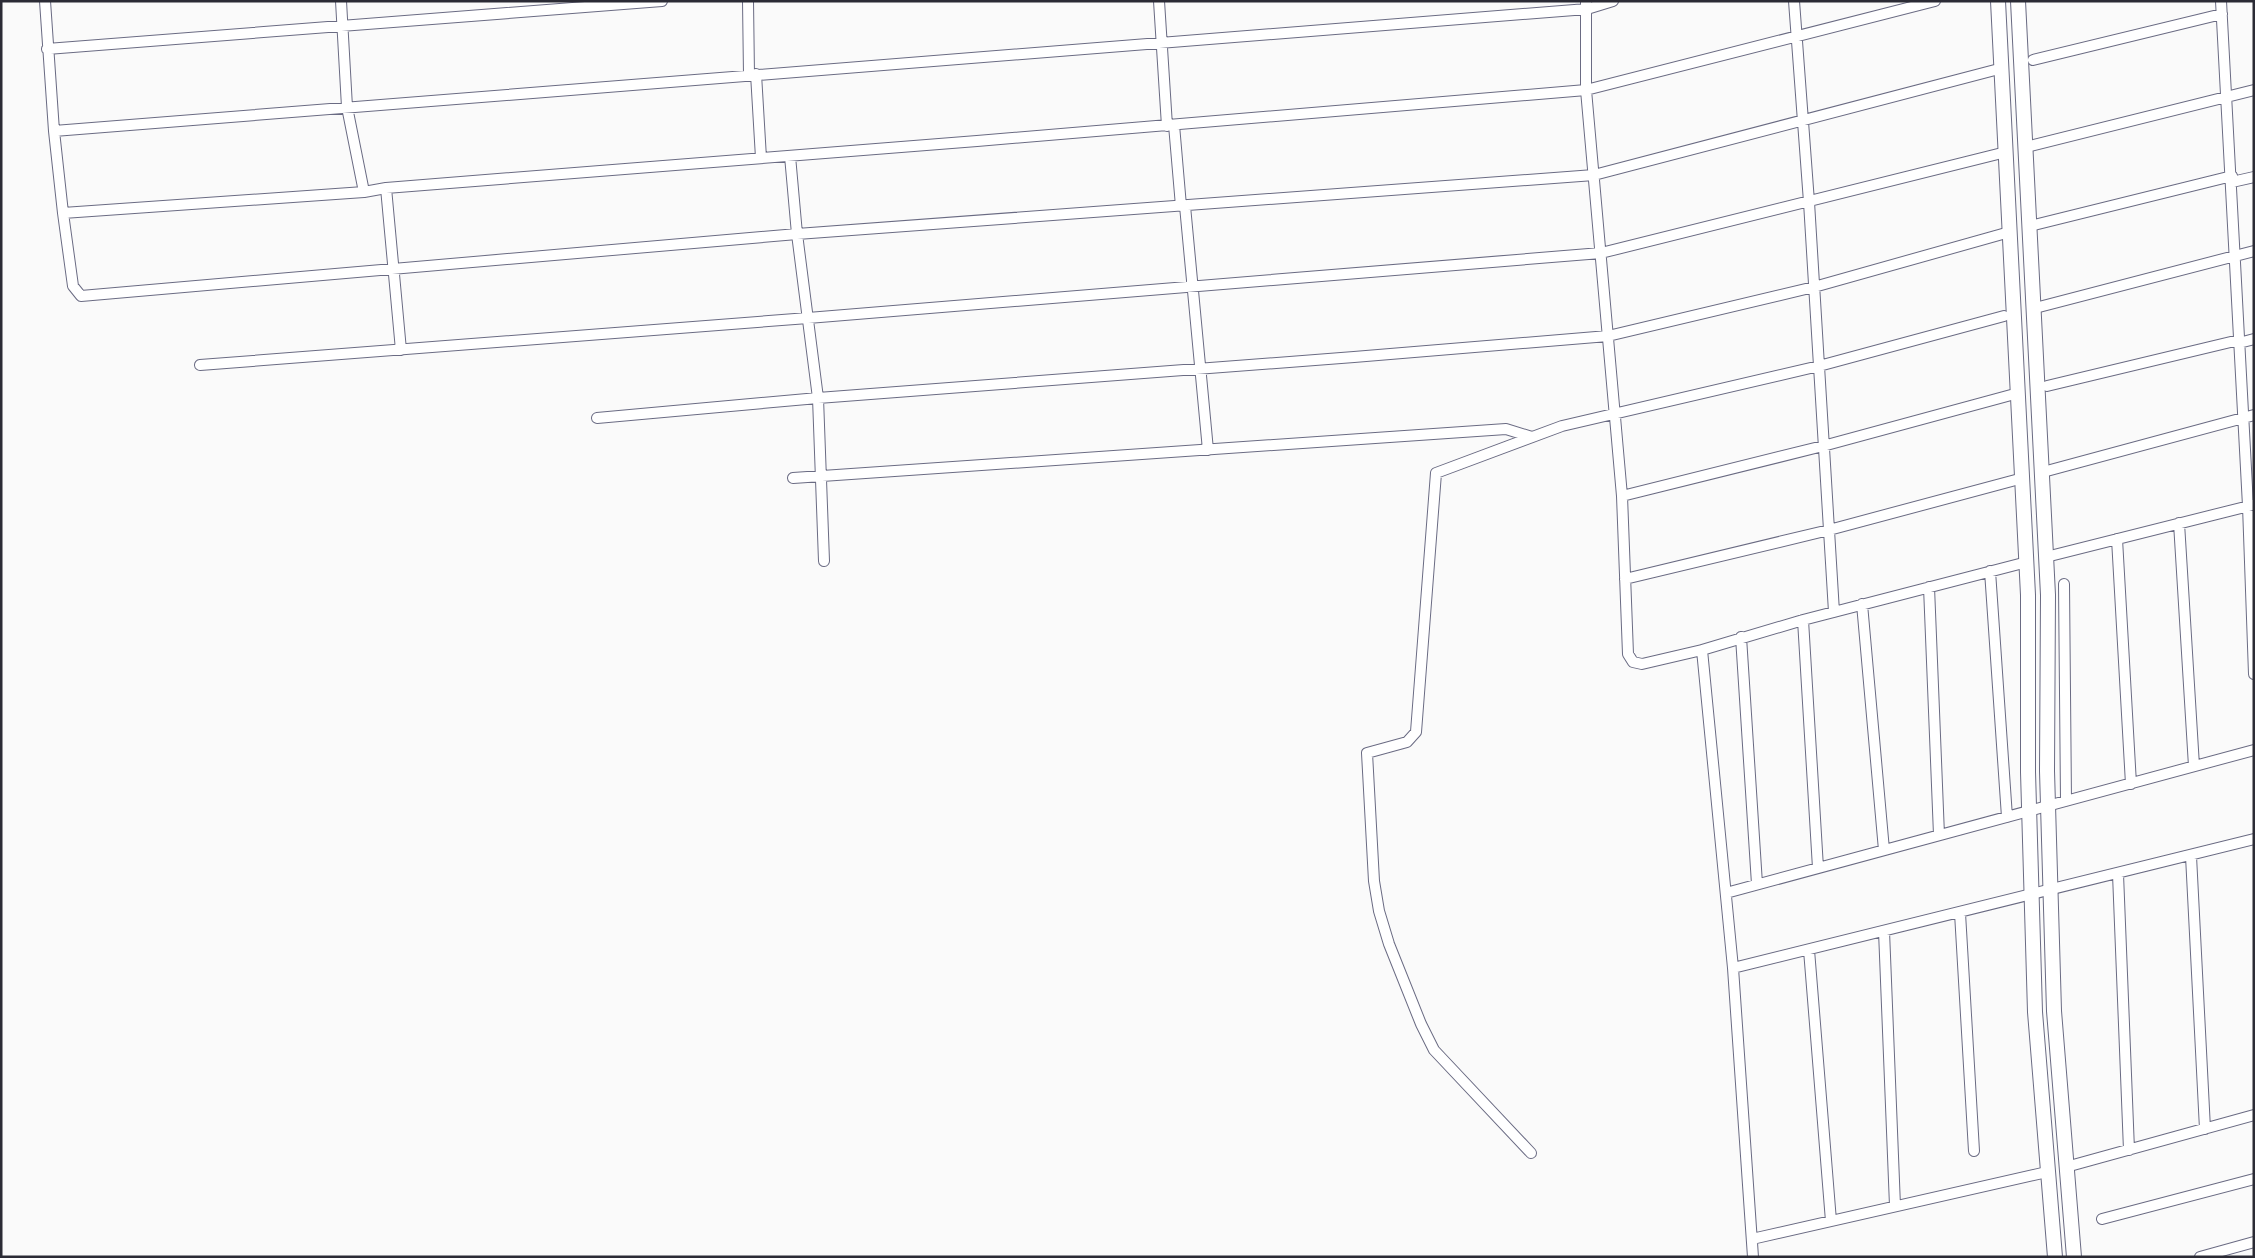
<svg xmlns="http://www.w3.org/2000/svg" width="2255" height="1258" font-family="Overpass,sans-serif">
  <style>
    .lines { fill: none; stroke-linecap: round; stroke-linejoin: round }
    .street-casing { stroke: #6a6b83; stroke-width: 12 }
    .secondary-casing { stroke: #6a6b83; stroke-width: 16 }
    .street { stroke: #fff; stroke-width: 10 }
    .secondary { stroke: #fff; stroke-width: 14 }
  </style>
  <rect width="100%" height="100%" fill="#fafafa"/>
  <g class="lines">
    <defs>
      <path id="street" d="M45,1L54,131L63,213L73,286L81,296L797,234L1594,175L1995,70
        M341,1L347,107L364,192
        M748,1L749,75
        M1159,1L1167,126
        M1586,1V90L1622,496L1628,654L1633,662L1642,664L1702,650
        M1794,1L1809,202L1834,612
        M2221,1L2248,506L2254,674
        M47,49L662,1
        M2033,60L2222,14
        M756,74L761,158
        M1174,125L1181,206
        M54,131L1587,9L1613,1
        M2026,147L2254,90
        M790,156L797,234L818,398L824,561
        M2232,182L2254,177
        M386,188L401,350
        M1185,206L1208,450
        M63,213L364,192L386,188L977,141L1586,90L1935,1
        M2034,225L2232,176
        M2039,307L2254,251
        M2239,343L2254,339
        M200,365L808,318L1601,253L2006,152
        M2047,386L2239,340
        M597,418L818,398L1354,357L1608,336L1814,287L2006,233
        M2043,472L2254,415
        M793,478L1506,429L1532,437
        M1622,496L1823,446L2011,395
        M2179,523L2194,766
        M2117,539L2131,784
        M2046,557L2253,505
        M1990,571L2007,817
        M1625,579L1829,530L2023,478
        M2064,584L2066,801
        M1929,587L1939,835
        M1862,604L1884,850
        M1803,620L1818,868
        M1741,637L1757,884
        M2191,856L2205,1129
        M2118,874L2129,1150
        M1726,893L2254,750
        M1960,913L1974,1151
        M1884,931L1895,1206
        M1809,950L1831,1221
        M1733,968L2254,839
        M1531,1153L1434,1050L1421,1024L1389,944L1379,911L1374,881L1367,753L1407,742L1416,732L1436,473L1562,426L1819,366L2004,316
        M2066,1167L2254,1115
        M2102,1219L2254,1179
        M1752,1239L2047,1172
        M1753,1257L1733,968L1702,650L1803,620L2027,562
        M2200,1257L2254,1242"/>
      <path id="secondary" d="M1998,1L2028,595V772L2035,1012L2055,1257
        M2018,1L2048,595L2047,771L2054,1011L2074,1257"/>
    </defs>
    <!-- street casing -->
    <use href="#street" class="street-casing"/>
    <!-- secondary casing -->
    <use href="#secondary" class="secondary-casing"/>
    <!-- street -->
    <use href="#street" class="street"/>
    <!-- secondary -->
    <use href="#secondary" class="secondary"/>
  </g>
  <!-- border -->
  <rect width="2255" height="1258" fill="none" stroke="#2b2b35" stroke-width="5"/>
</svg>
